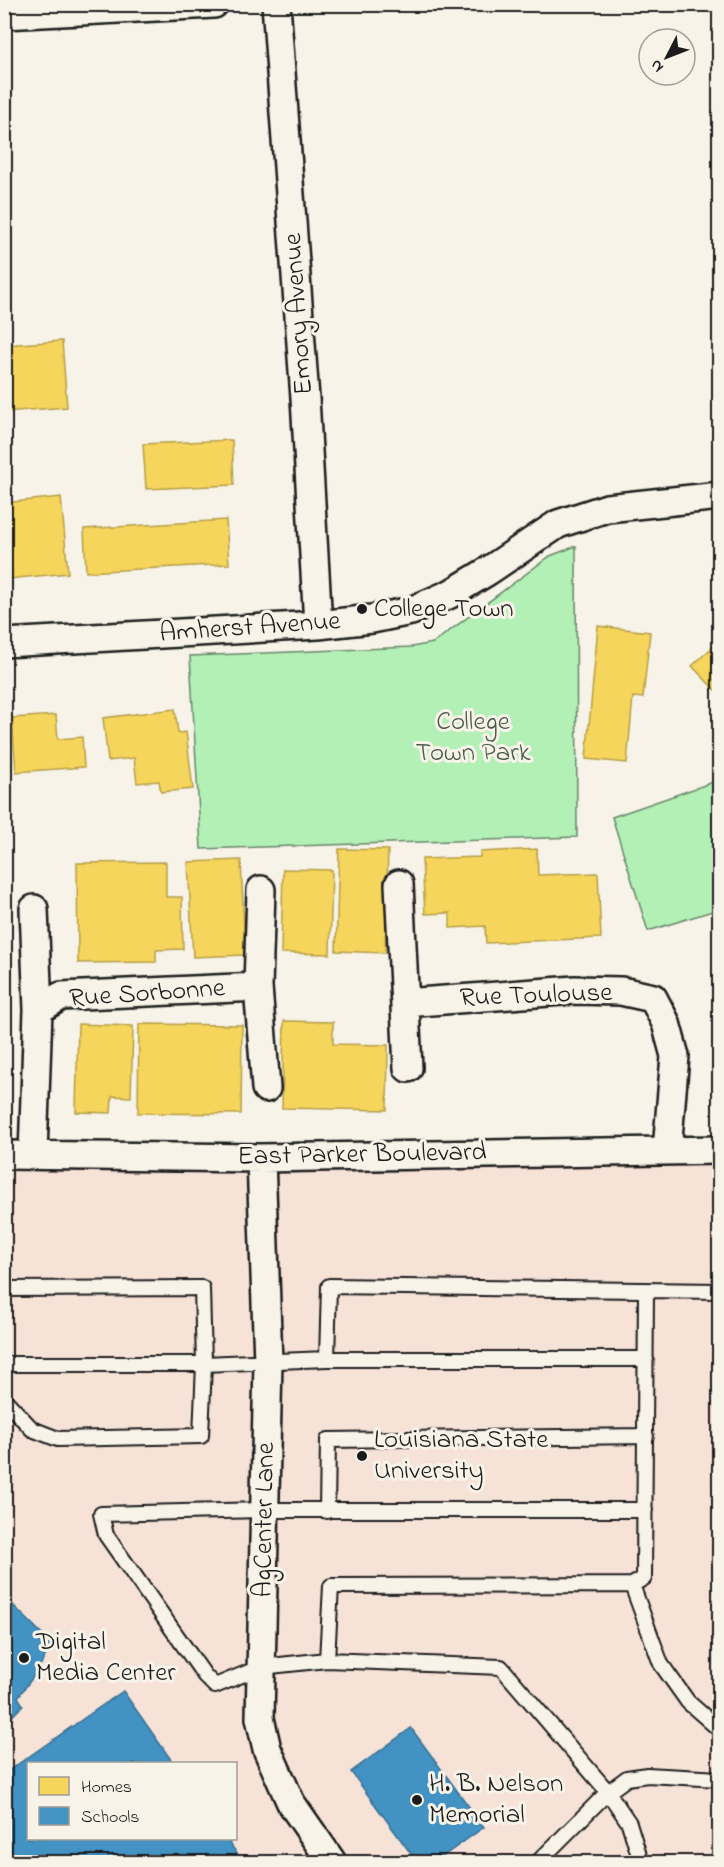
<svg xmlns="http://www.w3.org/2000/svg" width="724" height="1867" font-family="'Indie Flower',sans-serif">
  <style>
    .built { fill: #f7e2d8; fill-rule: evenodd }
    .green { fill: #b2f0b6; stroke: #678669; stroke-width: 1.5 }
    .homes { fill: #f6d55c; stroke: #b59e49; stroke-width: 1.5 }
    .schools { fill: #4393c3; stroke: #376f91; stroke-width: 1.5 }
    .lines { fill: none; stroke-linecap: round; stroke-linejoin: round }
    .lane-casing { stroke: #1c1c1c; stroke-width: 18 }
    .street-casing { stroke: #1c1c1c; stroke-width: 32 }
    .lane { stroke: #f7f3e8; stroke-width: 14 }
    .street { stroke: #f7f3e8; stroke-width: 27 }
    .poi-dot { fill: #1c1c1c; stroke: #f7f3e8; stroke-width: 2 }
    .labels { text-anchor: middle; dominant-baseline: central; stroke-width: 6; stroke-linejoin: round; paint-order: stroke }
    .street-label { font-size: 27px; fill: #1c1c1c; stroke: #f7f3e8 }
    .poi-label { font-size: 27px; fill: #1c1c1c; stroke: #f7f3e8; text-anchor: start }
    .park-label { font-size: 27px; fill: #495c4a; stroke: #f7f3e8 }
  </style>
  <rect width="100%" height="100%" fill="#f7f3e8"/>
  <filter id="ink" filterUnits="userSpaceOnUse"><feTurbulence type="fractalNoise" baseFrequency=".0167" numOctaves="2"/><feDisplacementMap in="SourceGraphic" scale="12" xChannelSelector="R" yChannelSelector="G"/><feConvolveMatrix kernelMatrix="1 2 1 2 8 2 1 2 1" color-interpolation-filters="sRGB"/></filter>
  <g filter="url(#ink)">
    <!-- built -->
    <path class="built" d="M719,1142V1862H5L4,1149ZM28,1764H236V1838H28Z"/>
    <!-- green -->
    <path class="green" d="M576,546L577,837L201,849L190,656L412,647L433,643L550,556Z
      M719,780V909L648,931L612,817Z"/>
    <!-- homes -->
    <path class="homes" d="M62,341L67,407L4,412V345Z
      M232,440L234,485L146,489L143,444Z
      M61,497L68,573L8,579L4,540V503Z
      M226,520L229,564L86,572L84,529Z
      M598,626L650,632L643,698L633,697L627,763L586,759Z
      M720,640V690L717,692L692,666Z
      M175,709L178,733L186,732L193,789L161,792L159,781L137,783L134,758L108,761L103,718Z
      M56,715L58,739L82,737L84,767L16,772L12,718Z
      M339,849L388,850L385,953L336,951Z
      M537,849L538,875L598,873L601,938L486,943L485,926L450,928V913L425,914L422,859L480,857V852Z
      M241,860L245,955L193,957L188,862Z
      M166,862V897H182L183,949L156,950V962L78,963L77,863Z
      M283,869L332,870L330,954L281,953Z
      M284,1021L333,1022V1044L388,1045L387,1110L282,1108Z
      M78,1024L133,1026L131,1097L112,1096L111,1113L76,1112Z
      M139,1024L242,1025L241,1114L138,1113Z"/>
    <!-- schools -->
    <path class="schools" d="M4,1596L52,1644L36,1673L18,1697L23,1705L4,1725Z
      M123,1691L174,1764H28V1838H226L243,1862H4V1774Z
      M411,1728L484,1827L435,1862H417L351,1772Z"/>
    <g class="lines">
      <defs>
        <path id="lane" d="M4,1289L202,1288L204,1364H4
          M327,1359H646
          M4,1399L32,1429L58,1439L201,1436L204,1364L327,1359L329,1286L720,1291
          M645,1510H266L101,1514L106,1535L205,1676L215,1686L261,1667L327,1660L331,1586L632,1585L644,1578L646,1290
          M327,1511L328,1440L646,1436
          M632,1585L661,1664L688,1702L720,1730
          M327,1660L501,1667L608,1792L629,1823L641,1862
          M538,1862L608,1792L627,1778L647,1775L720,1779"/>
        <path id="street" d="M276,4L305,398L318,625
          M4,15L214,4
          M4,643L318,625L372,619L411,611L450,594L488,571L558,524L607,508L720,496
          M399,884L408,1068
          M261,890L258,987L266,1088
          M405,1003L575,990L621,991L653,998L666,1023L675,1056L667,1150
          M38,1010L61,996L258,987
          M33,1154L38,1010L34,909
          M4,1155L261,1158L720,1150
          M261,1158L268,1362L260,1718L267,1749L291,1803L332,1862"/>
      </defs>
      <!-- lane casing -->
      <use href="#lane" class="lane-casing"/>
      <!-- street casing -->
      <use href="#street" class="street-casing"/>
      <!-- lane -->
      <use href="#lane" class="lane"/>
      <!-- street -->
      <use href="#street" class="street"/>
    </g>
  </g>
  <!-- markers -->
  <g class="poi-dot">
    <circle cx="362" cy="609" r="6"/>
    <circle cx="362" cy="1456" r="6"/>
    <circle cx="24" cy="1658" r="6"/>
    <circle cx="417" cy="1800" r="6"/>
  </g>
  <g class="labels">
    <!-- street labels -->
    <g class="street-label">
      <text transform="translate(299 314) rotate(-94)">Emory Avenue</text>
      <text transform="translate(250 628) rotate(-4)">Amherst Avenue</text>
      <text transform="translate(147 994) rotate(-4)">Rue Sorbonne</text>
      <text transform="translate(536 996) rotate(-2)">Rue Toulouse</text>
      <text transform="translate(362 1155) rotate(-1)">East Parker Boulevard</text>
      <text transform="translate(265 1520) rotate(-89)">AgCenter Lane</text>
    </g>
    <!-- poi labels -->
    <g class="poi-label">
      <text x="374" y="609">College Town</text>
      <text x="374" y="1440">Louisiana State<tspan x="374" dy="31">University</tspan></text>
      <text x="36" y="1642">Digital<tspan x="36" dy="31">Media Center</tspan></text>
      <text x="429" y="1784">H. B. Nelson<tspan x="429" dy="31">Memorial</tspan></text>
    </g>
    <!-- park labels -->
    <g class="park-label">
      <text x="473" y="722">College<tspan x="473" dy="31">Town Park</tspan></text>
    </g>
  </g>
  <!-- margin -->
  <rect width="724" height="1867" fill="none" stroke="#f7f3e8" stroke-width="24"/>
  <rect x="12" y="12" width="700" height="1843" fill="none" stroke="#1c1c1c" stroke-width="2" filter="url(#ink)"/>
  <!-- legend -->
  <rect x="27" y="1762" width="210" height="78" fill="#f7f3e8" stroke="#9f9d96" stroke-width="1.5"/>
  <rect x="39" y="1777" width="30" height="18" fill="#f6d55c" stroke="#9f9d96" stroke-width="1.5"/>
  <text x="81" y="1792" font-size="18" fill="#1c1c1c">Homes</text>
  <rect x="39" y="1807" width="30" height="18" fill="#4393c3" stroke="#9f9d96" stroke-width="1.5"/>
  <text x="81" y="1822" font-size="18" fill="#1c1c1c">Schools</text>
  <!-- north arrow -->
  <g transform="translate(667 57) rotate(228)"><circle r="28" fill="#f7f3e8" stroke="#9f9d96" stroke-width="1.5"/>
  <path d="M0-4.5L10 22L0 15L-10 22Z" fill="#1c1c1c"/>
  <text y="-9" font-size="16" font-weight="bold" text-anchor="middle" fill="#1c1c1c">N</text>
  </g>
</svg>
